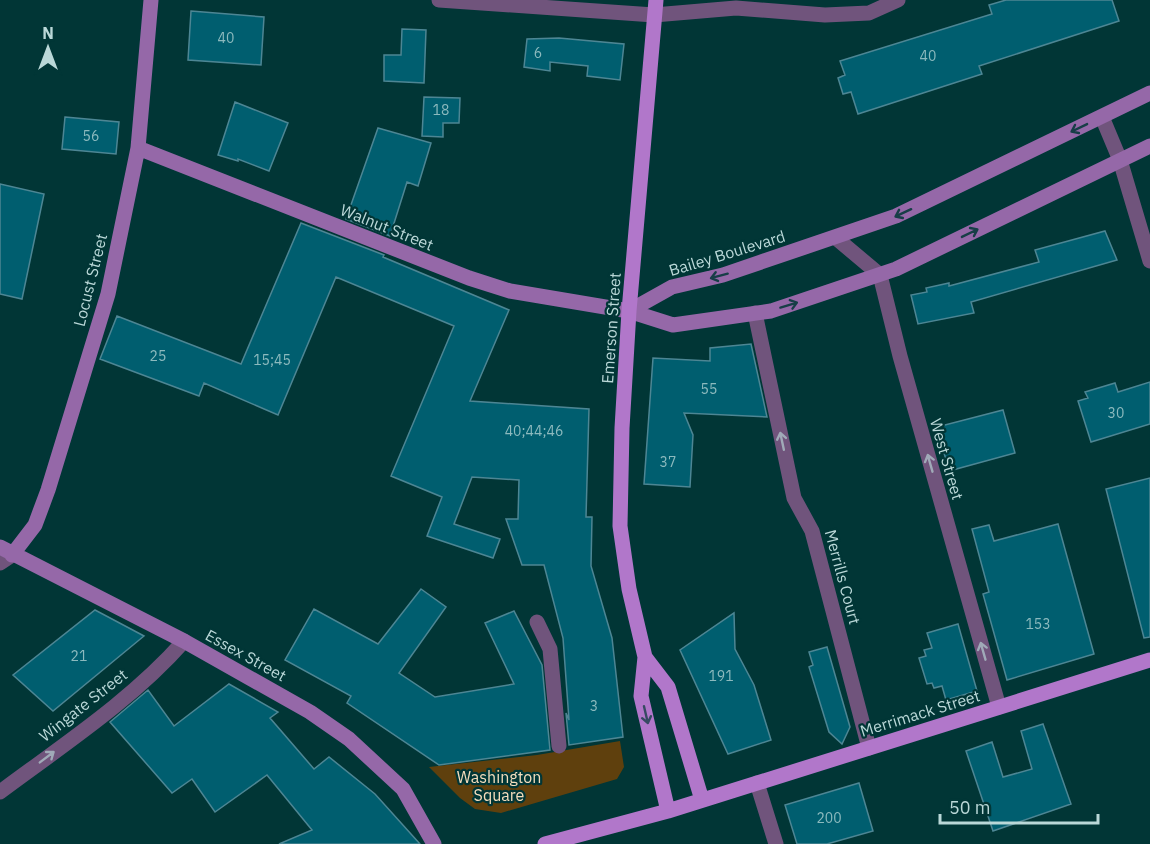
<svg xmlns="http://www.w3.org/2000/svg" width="1150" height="844" font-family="'IBM Plex Sans',sans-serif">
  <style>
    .green { fill: #5f400d }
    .building { fill: #005e6f; stroke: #4d8694; stroke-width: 1.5 }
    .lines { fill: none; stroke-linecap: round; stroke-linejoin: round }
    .street { stroke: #70547c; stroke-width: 15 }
    .secondary { stroke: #9568a8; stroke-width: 15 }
    .primary { stroke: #b177ca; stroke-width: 15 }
    .oneway { stroke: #173e47 }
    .oneway2 { stroke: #a0aab8 }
    .oneway3 { stroke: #364a62 }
    .labels { text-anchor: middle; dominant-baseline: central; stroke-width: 4.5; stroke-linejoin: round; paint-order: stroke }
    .number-label { font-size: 14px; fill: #8cbabe }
    .street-label { font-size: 16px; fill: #bad8d8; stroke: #013636 }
    .park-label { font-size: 16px; fill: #f5ddbc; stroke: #013636 }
  </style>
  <rect width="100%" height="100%" fill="#013636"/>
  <!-- green -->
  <path class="green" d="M620,741L624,767L617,779L501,813L475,809L460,798L429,767L537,755Z"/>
  <!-- building -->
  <path class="building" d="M1006,0H1112L1119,21L979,66L982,74L858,114L851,92L843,94L838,78L845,75L840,61L992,14L989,5Z
    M191,11L264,17L261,65L188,60Z
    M402,29L426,30L424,83L384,81V55H401Z
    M559,38L624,44L620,80L587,76L588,66L550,62V71L524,67L527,39Z
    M424,97L460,98L459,123H443V137L422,136Z
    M235,102L288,123L269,171L238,159V161L218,155Z
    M65,117L119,122L116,154L62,149Z
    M378,128L431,143L418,186L407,182L390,236L346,219Z
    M0,184L44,194L22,299L0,294Z
    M301,223L384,255L383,257L509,310L470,401L589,409L586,517H592L591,566L612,638L623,737L569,745L566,713L569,720L563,638L544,565H522L506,519H518L519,480L472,477L454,524L500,539L493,558L427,536L442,497L391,476L454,326L336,277L278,415L204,383L199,396L100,359L117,316L241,364Z
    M1105,231L1117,260L971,302L974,313L918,324L911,295L927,292L926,288L949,283V286L1039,262L1035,250Z
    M751,344L767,417L684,413L693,435L690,487L644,484L653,358L710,361V348Z
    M1150,382V424L1091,442L1078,401L1088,398L1085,392L1115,383L1118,392Z
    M1003,410L1015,453L949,471L937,427Z
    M1150,478V637L1144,638L1106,489Z
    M1058,524L1094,654L1007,680L983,594L989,592L972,529L989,525L994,541Z
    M421,589L446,607L399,673L435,697L514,684L485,623L514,611L542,665L550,750L439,765L347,703L351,696L285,660L314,609L378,644Z
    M95,610L144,636L53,711L13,675Z
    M734,613L735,649L754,685L771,740L728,754L680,650Z
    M958,624L977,691L946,700L942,686L934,688L932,683L927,684L919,658L926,656L924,650L932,648L927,633Z
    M827,647L850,727L842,744L829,732L809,667L813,665L809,652Z
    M229,684L278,712L270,718L314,769L329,757L375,794L420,844H279L312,830L267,775L215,812L192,779L172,793L110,722L148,690L174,726Z
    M1043,724L1071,804L993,831L966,751L992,742L1003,777L1032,769L1021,731Z
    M859,783L873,831L827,844H797L785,805Z"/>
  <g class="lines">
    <!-- street -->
    <path class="street" d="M439,0L654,15L736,8L825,15L869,13L898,0
      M1102,117L1120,160L1150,261
      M836,238L880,275L900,356L999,707
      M755,313L794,498L812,531L869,748
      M0,563L12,555
      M537,622L550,649L559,746
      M757,783L776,844
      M0,792C63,745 132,700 184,641"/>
    <!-- secondary -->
    <path class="secondary" d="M138,148L469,278L510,291L629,311L673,325L771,311L896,269L1150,146
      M629,311L672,287L723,275L896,216L1150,93
      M0,547L184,641L310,712L349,739L403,789L434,844
      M12,555L35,525L48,490L108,294L138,148L151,0"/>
    <!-- primary -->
    <path class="primary" d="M656,0L629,311L622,428L620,526L629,589L645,657L641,696L668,811
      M645,657L668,687L702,800
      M545,844L668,811L1150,660"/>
  </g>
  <!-- one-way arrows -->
  <defs><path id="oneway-shaft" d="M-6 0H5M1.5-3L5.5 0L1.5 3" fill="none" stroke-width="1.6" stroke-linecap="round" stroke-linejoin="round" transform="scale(1.5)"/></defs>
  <g class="oneway">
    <use href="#oneway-shaft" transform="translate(1079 128) rotate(154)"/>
    <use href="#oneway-shaft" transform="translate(903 213) rotate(155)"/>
    <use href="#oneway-shaft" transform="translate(970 233) rotate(-26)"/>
    <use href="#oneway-shaft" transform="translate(719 276) rotate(165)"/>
    <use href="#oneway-shaft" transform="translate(789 305) rotate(-17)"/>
  </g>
  <g class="oneway2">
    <use href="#oneway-shaft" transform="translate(782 441) rotate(-102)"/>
    <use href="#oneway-shaft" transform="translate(930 463) rotate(-106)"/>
    <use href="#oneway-shaft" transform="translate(983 651) rotate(-106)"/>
    <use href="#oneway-shaft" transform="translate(47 757) rotate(-37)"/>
  </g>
  <use class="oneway3" href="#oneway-shaft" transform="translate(646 715) rotate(77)"/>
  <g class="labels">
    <!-- number labels -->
    <g class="number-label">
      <text x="226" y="38">40</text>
      <text x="538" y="53">6</text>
      <text x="928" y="56">40</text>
      <text x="441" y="110">18</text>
      <text x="91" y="136">56</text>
      <text x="158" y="356">25</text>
      <text x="272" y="360">15;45</text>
      <text x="709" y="389">55</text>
      <text x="1116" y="413">30</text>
      <text x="534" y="431">40;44;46</text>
      <text x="668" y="462">37</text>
      <text x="1038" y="624">153</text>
      <text x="79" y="656">21</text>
      <text x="721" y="676">191</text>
      <text x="594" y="706">3</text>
      <text x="829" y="818">200</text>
    </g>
    <!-- street labels -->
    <g class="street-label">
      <text transform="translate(387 227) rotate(22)">Walnut Street</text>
      <text transform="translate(727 253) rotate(-17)">Bailey Boulevard</text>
      <text transform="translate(90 280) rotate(-76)">Locust Street</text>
      <text transform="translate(611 328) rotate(-86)">Emerson Street</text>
      <text transform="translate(947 459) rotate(74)">West Street</text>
      <text transform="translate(843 577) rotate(75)">Merrills Court</text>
      <text transform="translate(246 655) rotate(29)">Essex Street</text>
      <text transform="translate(83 705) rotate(-38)">Wingate Street</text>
      <text transform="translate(920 713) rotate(-17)">Merrimack Street</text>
    </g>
    <!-- park labels -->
    <g class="park-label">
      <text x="499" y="777">Washington<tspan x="499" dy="18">Square</tspan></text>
    </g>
  </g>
  <!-- north arrow -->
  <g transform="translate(48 48)" stroke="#013636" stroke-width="4.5" paint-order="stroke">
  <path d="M0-4.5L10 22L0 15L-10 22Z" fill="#bad8d8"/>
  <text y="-9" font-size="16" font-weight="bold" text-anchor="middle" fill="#bad8d8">N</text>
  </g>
  <!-- scale -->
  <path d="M940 814v9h158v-9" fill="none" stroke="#bad8d8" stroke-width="3"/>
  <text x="949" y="814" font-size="18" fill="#bad8d8" stroke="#013636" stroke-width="4.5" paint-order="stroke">50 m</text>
</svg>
